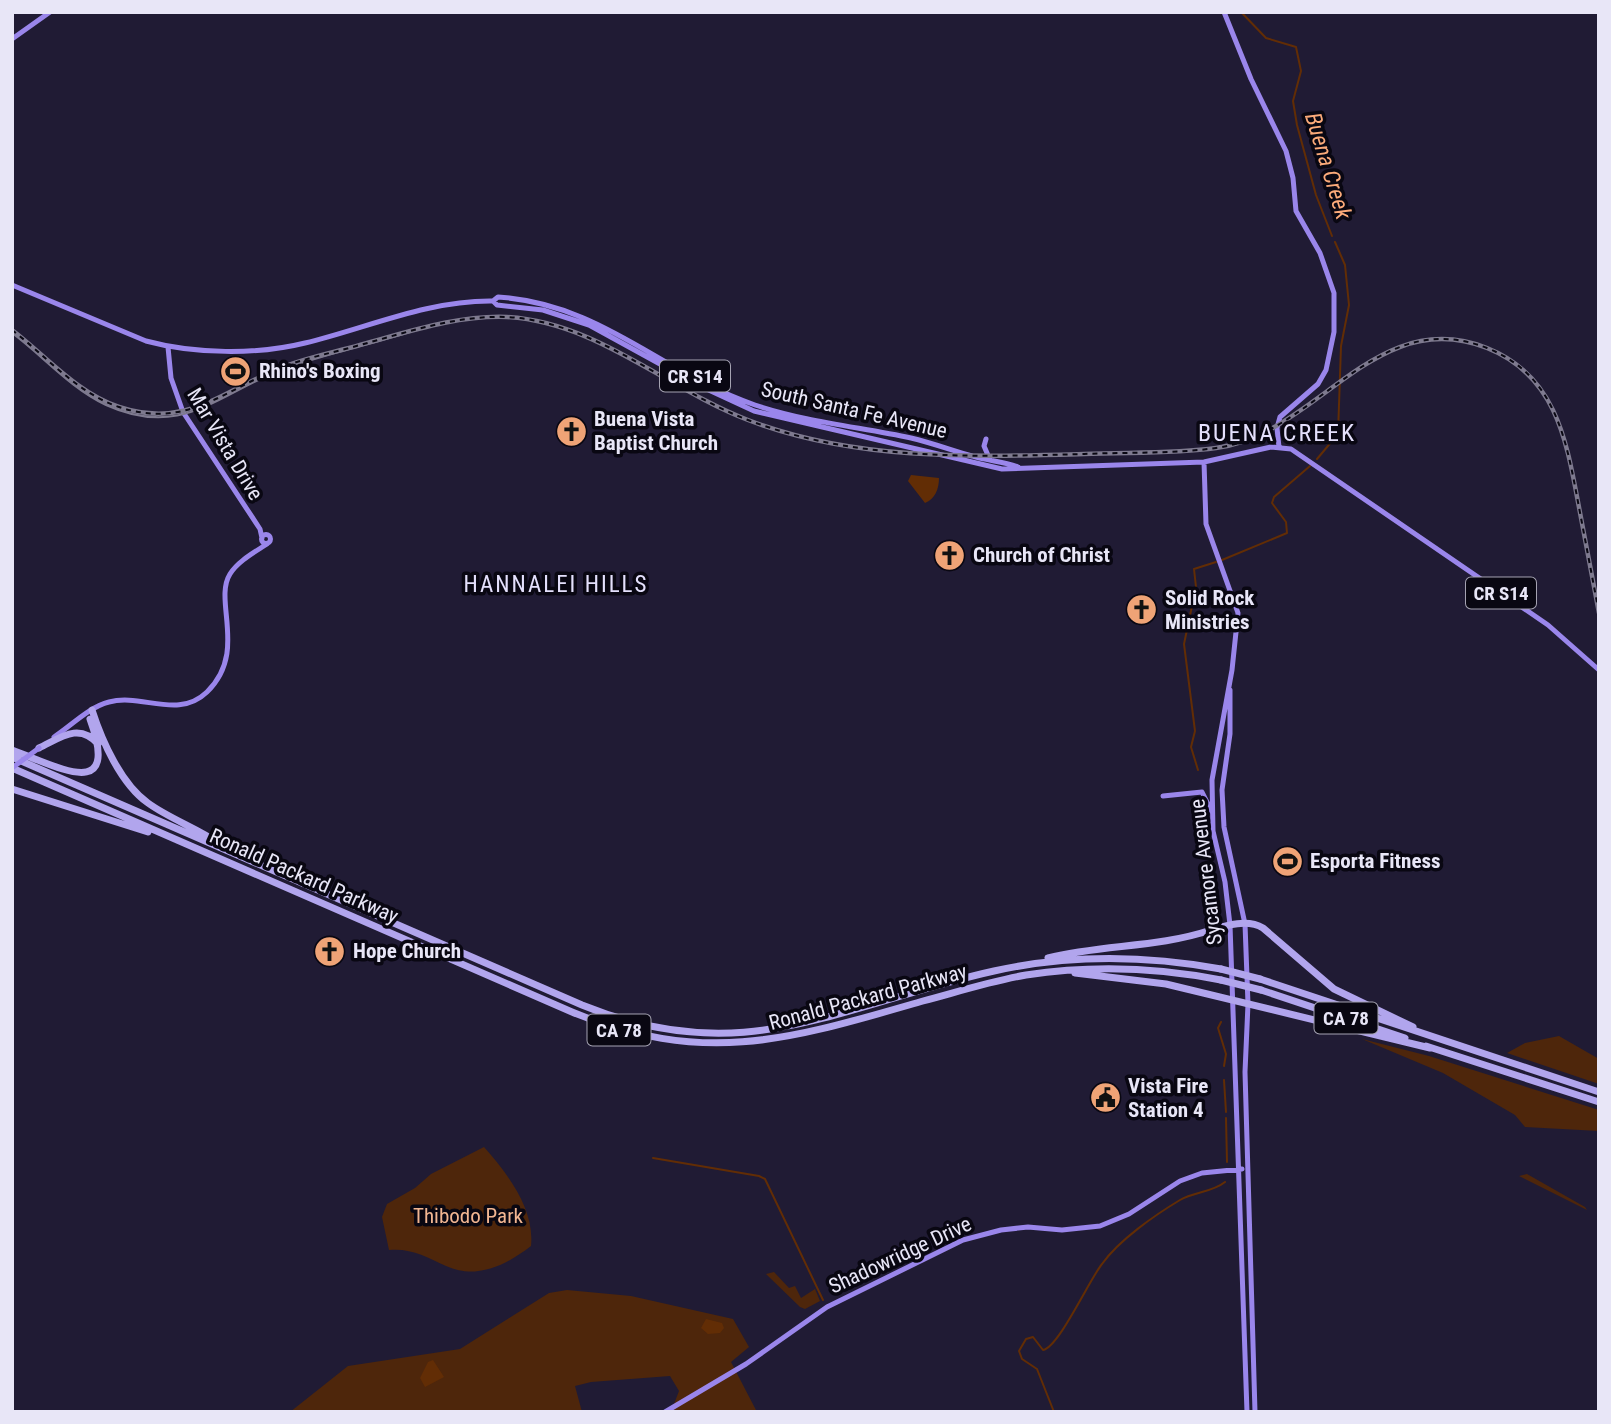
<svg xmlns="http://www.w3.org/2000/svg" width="1611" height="1424" font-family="'Roboto Condensed',sans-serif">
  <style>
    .green { fill: #4e260b }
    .water { fill: #622d05 }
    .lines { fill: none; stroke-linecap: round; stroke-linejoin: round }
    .stream { stroke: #622d05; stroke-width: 2 }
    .major { stroke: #9a86eb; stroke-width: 5 }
    .highway { stroke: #b1a5ed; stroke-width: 7 }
    .tram { stroke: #7e7a8f; stroke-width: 2 }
    .rail-casing { stroke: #7e7a8f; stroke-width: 4.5 }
    .rail { stroke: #090712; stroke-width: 2; stroke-dasharray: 5; stroke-linecap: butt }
    .major-bridge { stroke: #9a86eb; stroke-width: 5 }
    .highway-bridge { stroke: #b1a5ed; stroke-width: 7 }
    .labels { text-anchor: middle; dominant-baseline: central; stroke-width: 7; stroke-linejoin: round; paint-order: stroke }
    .shield { fill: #090712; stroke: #a5a3b2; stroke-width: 2 }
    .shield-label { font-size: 19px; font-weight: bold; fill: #e8e6f7 }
    .poi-label { font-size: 21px; font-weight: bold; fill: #e8e6f7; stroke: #090712; text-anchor: start }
    .street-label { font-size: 21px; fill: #e8e6f7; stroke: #090712 }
    .park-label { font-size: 21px; fill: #f2b692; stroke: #090712 }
    .water-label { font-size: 23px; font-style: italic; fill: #fbaa7a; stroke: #090712 }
    .neighbourhood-label { font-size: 23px; letter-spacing: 2px; fill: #e4e0fc; stroke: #090712 }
    .quarter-label { font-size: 24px; letter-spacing: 2px; fill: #e4e0fc; stroke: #090712 }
  </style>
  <rect width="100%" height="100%" fill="#201b34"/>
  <!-- green -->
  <path class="green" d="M1559,1036L1599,1059V1084L1507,1053L1525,1043Z
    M1362,1039L1429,1056L1599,1110V1131L1525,1127L1515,1115L1443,1073Z
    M484,1147C507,1173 535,1209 531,1246C506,1265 478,1280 446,1266C426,1257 412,1248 389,1250L382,1217L387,1204L415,1188L431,1174Z
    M1527,1174L1585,1207L1587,1210L1519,1176Z
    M774,1272L789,1288L795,1286L801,1298L815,1289L820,1301L805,1309L800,1307L766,1274Z
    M567,1290L631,1296L733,1319L749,1347L731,1362L757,1412H671L679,1391L670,1376L591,1382L575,1386L582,1412H290L348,1366L460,1349L549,1293Z"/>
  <!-- water -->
  <path class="water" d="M911,475L939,478C939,489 935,499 925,503L908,481Z
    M706,1319L722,1323L724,1328L720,1333L708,1334L701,1328Z
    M433,1360L444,1377L425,1387L420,1378L428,1362Z"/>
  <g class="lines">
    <!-- stream -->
    <path class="stream" d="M1241,12L1266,38L1296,47L1301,71L1293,101L1297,125L1316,195L1332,236
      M1317,459L1338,434L1341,346L1349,305L1345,265L1335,242
      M1222,560L1287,533L1286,522L1272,503L1274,497L1310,466
      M1198,770L1191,747L1195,731L1184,644L1196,587L1194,569L1216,562
      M1221,1022L1218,1028L1226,1054L1224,1066
      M1224,1080L1226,1112
      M1226,1118L1227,1162
      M653,1158L759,1176L765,1179L823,1300
      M1054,1412L1037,1369L1022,1359L1019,1351L1026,1339L1033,1337L1043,1350C1059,1347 1089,1280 1102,1264C1119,1240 1155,1215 1180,1200C1194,1192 1213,1192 1225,1182"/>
    <!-- major -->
    <path class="major" d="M1224,12L1251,79L1286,151L1293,178L1296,211L1320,253L1334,293V332L1326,370L1318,384L1280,417L1277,428L1279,447
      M12,39L50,12
      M12,285L146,341C194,354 257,355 305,343C367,328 428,300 493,301L498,297C603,304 661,373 755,405C806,422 859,427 911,438C932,443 951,450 972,456C987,461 1003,461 1018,467
      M493,301L497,305L543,310L589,325L700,386L754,411L1002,469L1204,462L1271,447L1291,449L1548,625L1599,670
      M168,347L171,378L183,412L260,529L262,538
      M986,439L984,446L990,460
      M1204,462L1206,524L1238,613L1232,670L1212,780L1213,831L1225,882L1230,925L1247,1412
      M261.5 539a4.5 4.5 0 1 1 9 0a4.5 4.5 0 1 1-9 0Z
      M1230,690V734L1222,790L1224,827L1245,924L1248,1004L1245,1072L1255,1412
      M54,737C71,726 89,707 109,702C142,693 178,720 207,692C248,652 213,601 230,574C238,561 255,552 267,544
      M1163,796L1202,792L1212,812
      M665,1412L746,1364L827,1307L963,1240L1001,1230L1028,1227L1062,1230L1100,1226L1129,1214L1180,1181L1202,1173L1242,1169"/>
    <!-- highway -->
    <path class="highway" d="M92,710C102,741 121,784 148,803C170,819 197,828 220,844
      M39,748C60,738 79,722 98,744
      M12,750C57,766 121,804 90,719
      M12,757L582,1005C744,1071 840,1005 994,971C1070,954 1145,955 1221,969
      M12,768L572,1012C706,1067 791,1039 923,1001C957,992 991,981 1026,975C1091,965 1156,967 1221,980
      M12,789L148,832
      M1048,958C1103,944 1157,948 1211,930C1227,925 1248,919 1263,928L1334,989L1413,1027
      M1075,973L1166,984L1430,1048
      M1260,979L1599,1092
      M1261,990L1405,1038
      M1426,1046L1599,1102"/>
    <!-- tram -->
    <path class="tram" d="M12,333C43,356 70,388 106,405C181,439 217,395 281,370C323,355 367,345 410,332"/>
    <defs>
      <path id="rail" d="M12,330C46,356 77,393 119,407C186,429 221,392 278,369C304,358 332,353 360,345C408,332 457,315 507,317C597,322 667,389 748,420C855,461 972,457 1084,454C1128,452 1173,454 1216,448C1318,434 1375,304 1487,348C1555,375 1566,438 1578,502C1585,539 1592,576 1599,613"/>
    </defs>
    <!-- rail casing -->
    <use href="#rail" class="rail-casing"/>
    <!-- rail -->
    <use href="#rail" class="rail"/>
    <!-- major-bridge -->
    <path class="major-bridge" d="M12,768L39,748"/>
    <!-- highway-bridge -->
    <path class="highway-bridge" d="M1221,969L1260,979
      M1221,980L1261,990"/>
  </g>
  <!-- icons -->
  <defs>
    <symbol id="stadium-disc" viewBox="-11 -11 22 22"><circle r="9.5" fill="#efa376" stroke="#090712"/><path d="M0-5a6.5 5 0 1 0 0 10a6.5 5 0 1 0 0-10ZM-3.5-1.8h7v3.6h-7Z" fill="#111"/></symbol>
    <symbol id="church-disc" viewBox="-11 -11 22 22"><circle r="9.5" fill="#efa376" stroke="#090712"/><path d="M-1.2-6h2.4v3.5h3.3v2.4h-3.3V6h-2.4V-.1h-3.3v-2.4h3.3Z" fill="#111"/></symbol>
    <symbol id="civic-disc" viewBox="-11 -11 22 22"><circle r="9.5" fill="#efa376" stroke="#090712"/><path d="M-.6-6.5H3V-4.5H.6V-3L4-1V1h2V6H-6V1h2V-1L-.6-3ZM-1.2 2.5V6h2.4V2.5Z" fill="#111"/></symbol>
  </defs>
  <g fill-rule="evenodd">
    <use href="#stadium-disc" x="218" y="354" width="35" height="35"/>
    <use href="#church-disc" x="554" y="414" width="35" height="35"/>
    <use href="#church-disc" x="932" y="538" width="35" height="35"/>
    <use href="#church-disc" x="1124" y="592" width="35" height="35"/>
    <use href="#stadium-disc" x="1270" y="844" width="35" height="35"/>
    <use href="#church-disc" x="312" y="934" width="35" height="35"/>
    <use href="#civic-disc" x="1088" y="1080" width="35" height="35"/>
  </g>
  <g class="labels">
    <!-- shield labels -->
    <g class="shield">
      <rect x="660" y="360.5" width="70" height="31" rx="5"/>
      <rect x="1466" y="577.5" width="70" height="31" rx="5"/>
      <rect x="1314.5" y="1002.5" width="63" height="31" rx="5"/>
      <rect x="587.5" y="1014.5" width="63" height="31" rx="5"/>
    </g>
    <g class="shield-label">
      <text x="695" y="376">CR S14</text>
      <text x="1501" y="593">CR S14</text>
      <text x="1346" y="1018">CA 78</text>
      <text x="619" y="1030">CA 78</text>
    </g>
    <!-- poi labels -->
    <g class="poi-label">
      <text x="259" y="371">Rhino's Boxing</text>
      <text x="594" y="419">Buena Vista<tspan x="594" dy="24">Baptist Church</tspan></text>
      <text x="973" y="555">Church of Christ</text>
      <text x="1165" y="598">Solid Rock<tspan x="1165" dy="24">Ministries</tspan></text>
      <text x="1310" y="861">Esporta Fitness</text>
      <text x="353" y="951">Hope Church</text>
      <text x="1128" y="1086">Vista Fire<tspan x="1128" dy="24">Station 4</tspan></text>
    </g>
    <!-- street labels -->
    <g class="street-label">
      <text transform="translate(854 410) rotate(13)">South Santa Fe Avenue</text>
      <text transform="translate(225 444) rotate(59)">Mar Vista Drive</text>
      <text transform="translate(1206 872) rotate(-97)">Sycamore Avenue</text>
      <text transform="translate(304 876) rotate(24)">Ronald Packard Parkway</text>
      <text transform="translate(868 997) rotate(-15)">Ronald Packard Parkway</text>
      <text transform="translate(900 1255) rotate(-25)">Shadowridge Drive</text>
    </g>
    <!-- park labels -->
    <g class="park-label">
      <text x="468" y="1216">Thibodo Park</text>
    </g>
    <!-- water labels -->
    <g class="water-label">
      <text transform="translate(1328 166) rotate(73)">Buena Creek</text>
    </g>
    <!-- neighbourhood labels -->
    <g class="neighbourhood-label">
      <text x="556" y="584">HANNALEI HILLS</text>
    </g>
    <!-- quarter labels -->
    <g class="quarter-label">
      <text x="1277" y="433">BUENA CREEK</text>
    </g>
  </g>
  <!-- border -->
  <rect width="1611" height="1424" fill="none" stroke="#e8e6f7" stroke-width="28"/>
</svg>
